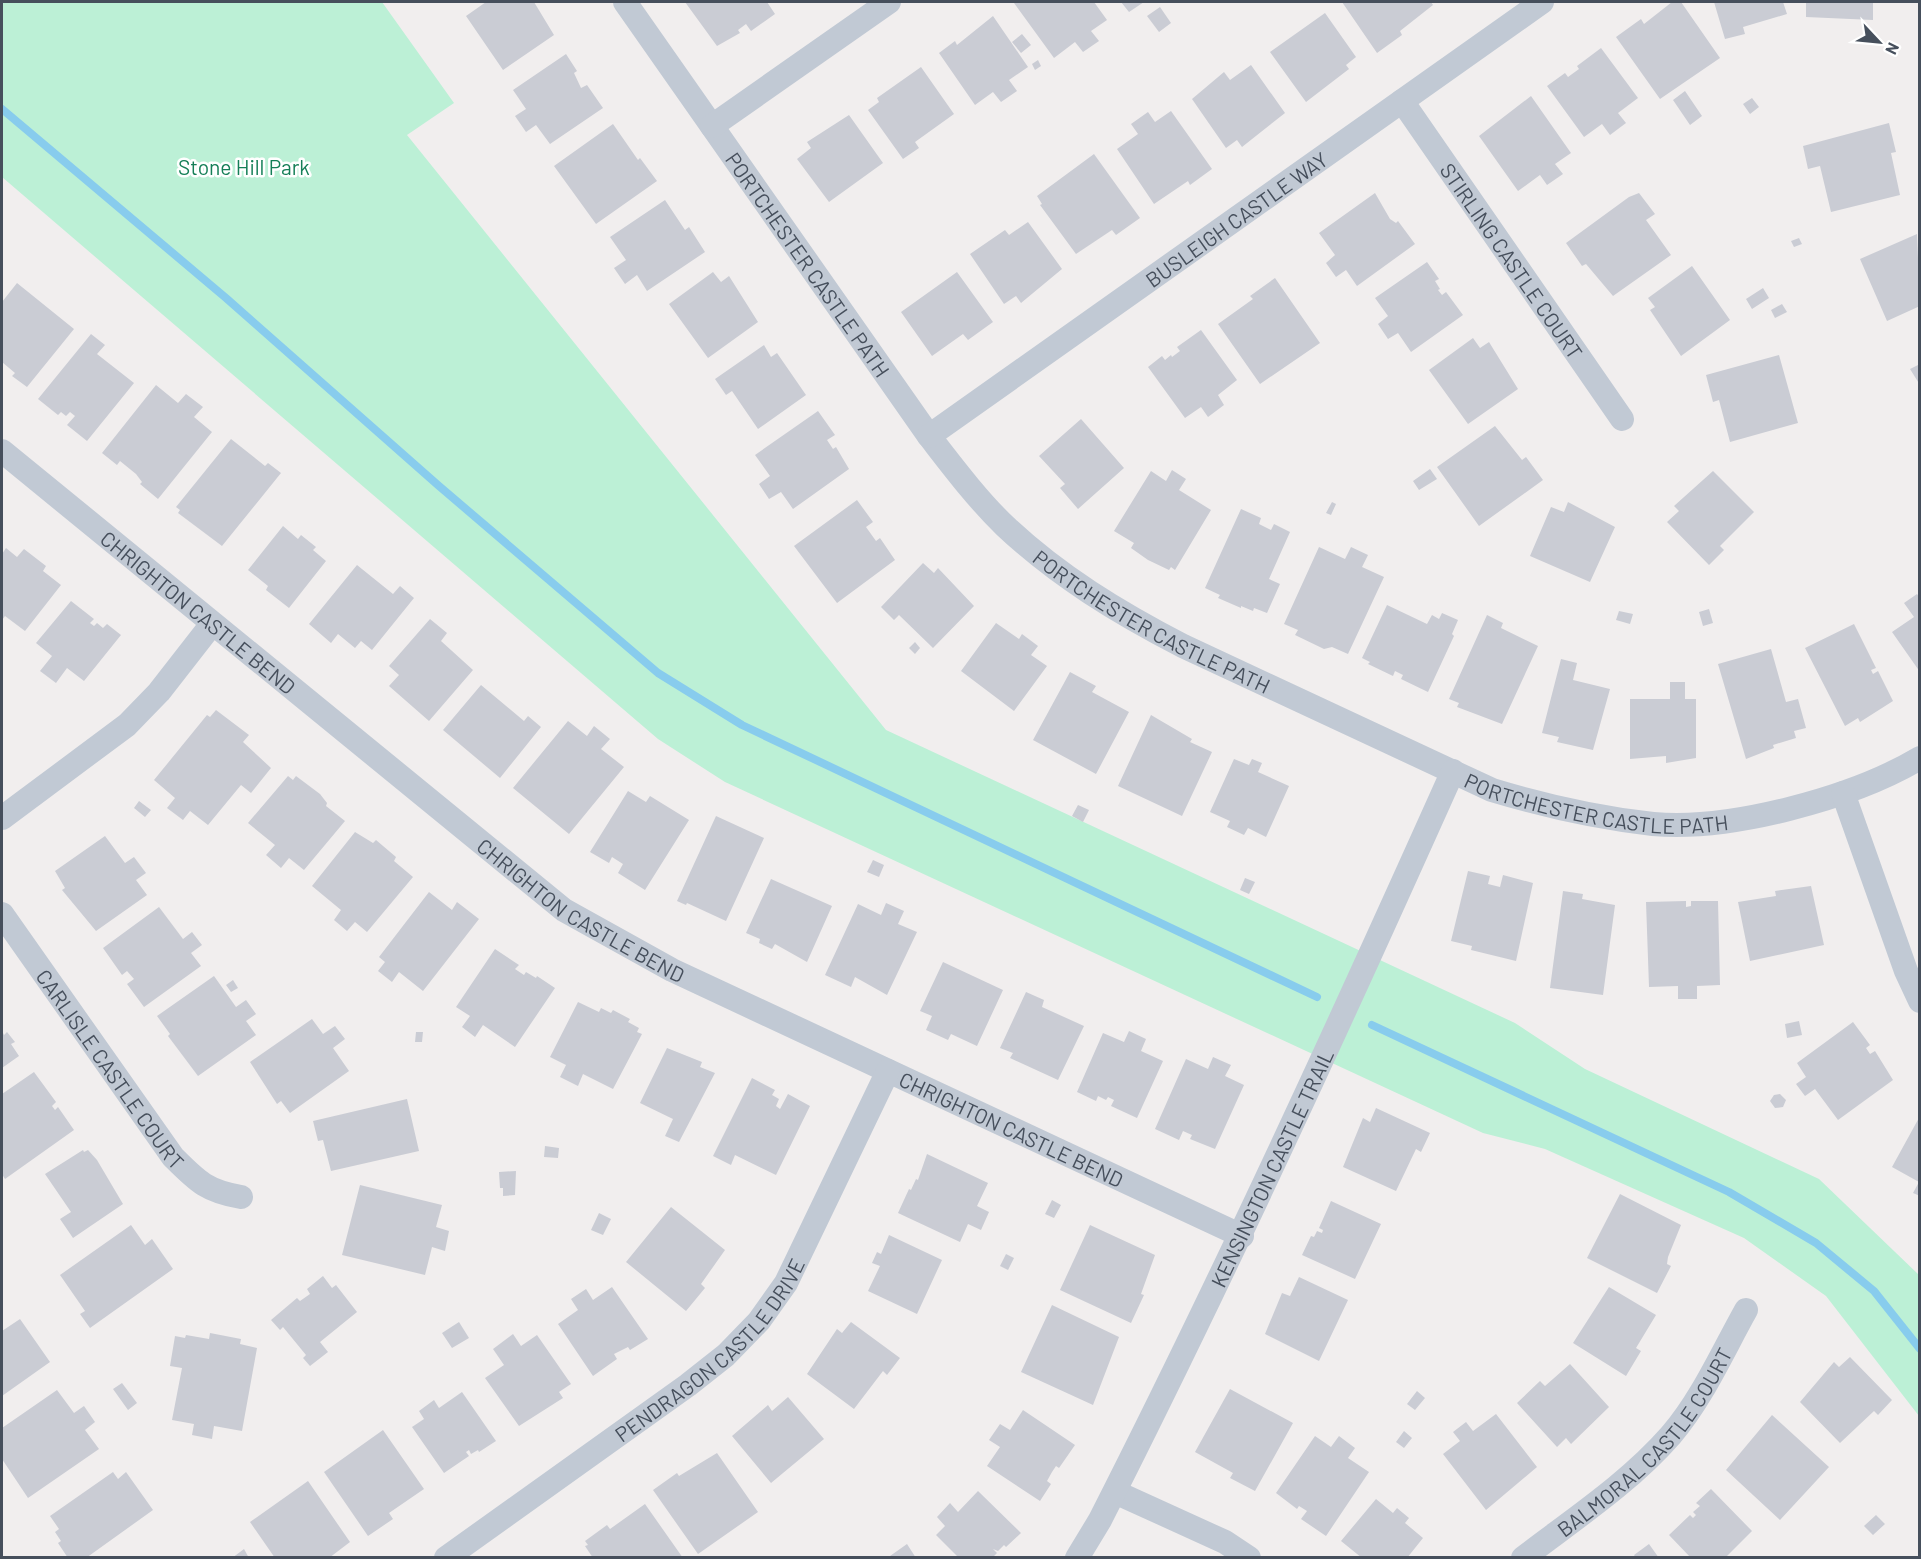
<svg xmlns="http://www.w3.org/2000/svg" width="1921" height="1559" font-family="Barlow,sans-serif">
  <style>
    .green { fill: #bcf0d6 }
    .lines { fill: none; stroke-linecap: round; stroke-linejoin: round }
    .stream { stroke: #88cced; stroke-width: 8 }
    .building { fill: #caccd4 }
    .street { stroke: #c1c9d4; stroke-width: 24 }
    .labels { text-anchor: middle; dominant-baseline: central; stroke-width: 5; stroke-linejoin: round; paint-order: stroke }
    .park-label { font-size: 21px; fill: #157f57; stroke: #fff }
    .street-label { font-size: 21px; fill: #464f5c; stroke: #fff }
  </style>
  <rect width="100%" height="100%" fill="#f1eeee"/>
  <!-- green -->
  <path class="green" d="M2,2H382L454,103L407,135L886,730L1515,1023L1585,1069L1819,1179L1919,1275V1416L1826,1296L1744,1238L1545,1149L1483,1133L725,782L658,739L2,177Z"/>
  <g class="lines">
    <!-- stream -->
    <path class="stream" d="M2,109L226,298L439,486L658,673L742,725L1317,997
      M1372,1025L1729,1192L1816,1243L1874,1291L1920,1349"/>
  </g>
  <!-- building -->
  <path class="building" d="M486,2H534L554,35L503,70L466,16Z
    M685,2H767L775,14L751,31L746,24L738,30L740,33L717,46Z
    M1016,2H1094L1107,20L1091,31L1099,41L1083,52L1075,42L1054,58L1014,3Z
    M1121,2H1144L1129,12Z
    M1342,2H1431L1433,5L1400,31L1402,35L1377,53Z
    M1672,2H1681L1720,58L1660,99L1616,37L1641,19L1644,24Z
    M1714,2H1783L1787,14L1743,27L1745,34L1725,39Z
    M1806,2H1873V20L1806,17Z
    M1160,7L1171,23L1159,32L1147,16Z
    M1325,13L1356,57L1346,65L1349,69L1306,102L1270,52Z
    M993,16L1028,67L1009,80L1017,91L1001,102L993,92L975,105L939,53L955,41L957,45Z
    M1022,34L1031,45L1021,53L1012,42Z
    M1601,48L1638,98L1618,113L1626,123L1610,135L1602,124L1584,137L1547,86L1565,73L1568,77L1579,69L1577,66Z
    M566,54L577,71L574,73L581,88L587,85L603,108L550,144L536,125L526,132L515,116L526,109L513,90Z
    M1038,60L1041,66L1035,70L1032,64Z
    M1251,65L1285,113L1242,147L1237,140L1226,148L1192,99L1224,72L1230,80Z
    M921,67L954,114L915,142L919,148L903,159L868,110L879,102L877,98Z
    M1685,91L1702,116L1690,125L1673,100Z
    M1531,96L1571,153L1555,164L1563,174L1547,185L1540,175L1518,191L1479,136Z
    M1752,98L1759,107L1750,114L1743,104Z
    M1171,111L1212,169L1190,185L1188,181L1154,204L1117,149L1138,134L1131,124L1148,112L1155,122Z
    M849,115L883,163L829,202L797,159L811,148L807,142Z
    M1889,123L1896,152L1891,153L1900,195L1831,212L1820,166L1808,169L1803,146Z
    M613,124L638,160L640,158L657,181L596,224L554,166Z
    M1094,154L1140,218L1116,235L1112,230L1076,254L1040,205L1042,204L1037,196Z
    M1375,193L1390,219L1396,223L1398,221L1415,244L1357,286L1346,270L1336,277L1326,263L1335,255L1319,233Z
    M1639,193L1655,214L1646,220L1671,255L1613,296L1586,264L1582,266L1566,243L1629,197Z
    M665,200L685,230L689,227L705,252L647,291L637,275L625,284L614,268L626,260L610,237Z
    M1028,222L1062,269L1021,303L1016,296L1004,304L970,254L1005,230L1009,235Z
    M1917,234L1920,306L1887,321L1860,259Z
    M1799,238L1802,244L1794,247L1791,241Z
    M1427,262L1439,279L1435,281L1440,289L1438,290L1442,295L1446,292L1463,315L1411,352L1398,333L1388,339L1378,324L1388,316L1375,298Z
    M1692,266L1730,320L1681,356L1650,310L1655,307L1648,298Z
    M713,272L721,282L729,276L758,322L708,358L669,304Z
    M957,272L993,322L968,340L963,334L932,356L901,312Z
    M1275,278L1320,343L1260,384L1218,324L1253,299L1250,296Z
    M17,283L74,329L27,387L12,376L15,373L2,362V302Z
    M1763,288L1769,298L1752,309L1746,299Z
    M1782,304L1787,312L1775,318L1771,310Z
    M1201,330L1237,380L1218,395L1224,405L1208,417L1201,407L1185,418L1148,367L1162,356L1165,360L1171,355L1172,357L1180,351L1177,347Z
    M91,334L105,345L97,354L134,383L87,441L67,425L75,416L70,412L66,416L61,412L58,415L38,399Z
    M1473,338L1480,348L1489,342L1518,389L1468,424L1429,370Z
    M764,345L771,357L777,353L806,395L758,429L732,391L726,395L715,379Z
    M1779,355L1798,423L1730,442L1719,400L1713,402L1706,375Z
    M1920,364V385L1910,369Z
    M156,385L178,403L186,394L203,407L194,417L212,432L158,499L140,484L142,482L136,474L120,461L117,465L102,453Z
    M818,411L835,435L827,440L833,449L836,447L849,469L793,509L781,492L769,499L759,484L770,476L755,455Z
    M1081,419L1124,468L1078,509L1060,488L1065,484L1039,456Z
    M1495,426L1522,460L1526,457L1543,480L1479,526L1437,467Z
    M231,439L265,466L268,463L281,473L222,546L178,513L180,510L176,507Z
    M1430,469L1437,479L1419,490L1413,481Z
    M1172,470L1186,479L1179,490L1211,510L1175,570L1171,567L1169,570L1148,560L1131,548L1134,543L1114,531L1151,471L1166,481Z
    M1713,471L1754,512L1720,546L1724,550L1709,565L1667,522L1679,511L1674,506Z
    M857,500L873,522L866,527L876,541L880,538L895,560L837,603L794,546Z
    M1332,502L1336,504L1331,515L1326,513Z
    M1568,502L1615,527L1590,582L1530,556L1551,507L1564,512Z
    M1241,509L1261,518L1259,524L1271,530L1274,524L1290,532L1269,579L1280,584L1267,613L1254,608L1253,611L1241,606V608L1218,598L1220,595L1205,588Z
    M283,526L298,539L301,535L316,547L313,550L326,561L289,608L266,590L268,586L248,570Z
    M1319,547L1345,559L1351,547L1368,555L1362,567L1384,577L1348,654L1332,647L1324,649L1295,635L1298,630L1284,624Z
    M6,548L17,557L24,549L46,566L43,571L61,585L25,631L5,616L2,620V554Z
    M923,563L934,573L938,568L974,606L933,648L899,615L894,620L881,607Z
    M357,565L393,594L400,586L414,598L372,650L361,641L355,648L338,634L331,643L309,624Z
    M1917,594L1920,598V672L1892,632L1914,617L1904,603Z
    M71,601L94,619L90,623L94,626L97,623L103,628L107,624L121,635L84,681L67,668L56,683L40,671L52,656L36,643Z
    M1387,605L1427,624L1432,615L1439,619L1442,613L1458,620L1452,634L1454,636L1428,692L1401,679L1403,675L1395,671L1393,676L1368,664L1370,662L1362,658Z
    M1709,609L1713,623L1703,626L1699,612Z
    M1619,611L1633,614L1630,624L1616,620Z
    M1487,615L1503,623L1501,628L1538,646L1502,724L1457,707L1459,703L1449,699Z
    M430,619L447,633L441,641L473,670L429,721L389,686L399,675L389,666Z
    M996,623L1019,639L1022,634L1038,646L1031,655L1047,666L1014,711L961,671Z
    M1854,624L1876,668L1871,670L1873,674L1878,671L1893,701L1860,722L1858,718L1845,726L1805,648Z
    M915,642L920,648L915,654L909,648Z
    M1771,649L1786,702L1798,699L1806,728L1794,731L1796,738L1773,745L1774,748L1746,759L1718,664Z
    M1561,659L1577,663L1573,680L1610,689L1593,750L1557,742L1559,737L1542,733Z
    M1070,672L1096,686L1092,692L1129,712L1096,774L1033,740Z
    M1670,682H1685V699H1696V758L1666,763V756L1630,759V699H1670Z
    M481,685L524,721L528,716L541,727L500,778L443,730Z
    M216,710L249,735L243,742L271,768L251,793L241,785L208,825L190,811L183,820L167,808L175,798L154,780L207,715L210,717Z
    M1151,715L1192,739L1190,742L1212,752L1182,816L1118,786Z
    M568,721L587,736L594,726L610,739L601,749L624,767L569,834L513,788Z
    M1234,759L1249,765L1252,759L1262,763L1258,772L1289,786L1266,837L1248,828L1244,835L1227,827L1230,821L1210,812Z
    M288,776L293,780L296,776L320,794L327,803L326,806L345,821L304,870L289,858L281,868L266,855L275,845L248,823Z
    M628,791L646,802L650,796L689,820L645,890L618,873L623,864L612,857L609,863L590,852Z
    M139,801L151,810L145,817L134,808Z
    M1078,805L1089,810L1083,822L1072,816Z
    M716,816L764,838L726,921L687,903L686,905L677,901Z
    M355,832L373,843L376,840L396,857L394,861L413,877L367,932L355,922L347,931L334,920L341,910L312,886Z
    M105,836L125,863L134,857L146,873L136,880L147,895L96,931L62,890L65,888L55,871Z
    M873,860L884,865L879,877L867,872Z
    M1468,871L1490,876L1488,884L1500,887L1503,875L1533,883L1516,961L1471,950L1472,946L1451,941Z
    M1245,878L1255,882L1249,894L1240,890Z
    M771,879L832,906L807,962L775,944L772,949L759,943L760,939L746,933Z
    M1811,886L1824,945L1750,961L1738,902L1776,896L1775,891Z
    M1563,891L1583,894L1582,899L1615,905L1603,995L1550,988Z
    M429,892L452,910L457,902L479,919L423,991L399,972L392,982L378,971L385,962L379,957Z
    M1686,901V907L1691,906V901H1718L1720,985L1697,986V999H1678V986L1649,987L1646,902Z
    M886,903L904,911L898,924L917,932L887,995L855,977L851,987L825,975L858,904L881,915Z
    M159,907L183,939L192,932L202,945L191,953L201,966L144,1007L127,984L134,979L127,971L122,975L103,948Z
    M495,949L519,965L515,969L524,975L526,972L536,978L537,976L555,988L515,1047L483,1025L475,1037L462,1027L470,1016L456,1007Z
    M943,962L1003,990L977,1046L951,1034L948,1040L926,1030L932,1016L920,1011Z
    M214,976L236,1007L246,1000L256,1014L246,1021L256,1035L198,1076L168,1036L170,1034L157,1016Z
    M233,980L238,988L231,992L226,985Z
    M1026,992L1044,1000L1042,1007L1084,1026L1058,1080L1010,1058L1013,1053L1000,1048Z
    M578,1002L599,1012L601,1008L611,1013L613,1010L630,1019L628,1022L639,1028L637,1032L642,1034L613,1089L583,1074L578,1086L560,1077L566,1065L550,1057Z
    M312,1019L323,1034L335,1026L345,1039L333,1048L349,1071L290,1113L281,1101L277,1104L250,1062Z
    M1799,1021L1802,1035L1787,1038L1785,1024Z
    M1853,1022L1870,1045L1866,1048L1870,1054L1875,1051L1893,1080L1838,1120L1815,1089L1805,1096L1796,1084L1806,1077L1797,1063Z
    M2,1031L4,1035L7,1032L15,1042L11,1044L19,1056L2,1068Z
    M1129,1031L1146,1039L1141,1051L1163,1061L1137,1118L1111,1106L1114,1100L1108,1097L1106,1100L1098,1096L1096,1101L1077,1092L1103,1033L1124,1042Z
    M416,1032H423L422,1042H415Z
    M667,1048L702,1062L700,1067L715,1073L679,1142L665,1136L673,1119L640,1103Z
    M1213,1057L1231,1065L1225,1076L1244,1085L1215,1149L1190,1139L1192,1135L1183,1131L1179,1140L1155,1129L1186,1059L1208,1069Z
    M34,1072L56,1102L52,1106L55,1110L58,1107L74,1130L5,1179L2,1174V1094Z
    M752,1078L775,1090L772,1095L779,1099L776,1106L780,1109L788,1094L810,1106L776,1175L735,1155L731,1165L713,1156Z
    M1780,1094L1786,1100L1783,1107L1775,1108L1770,1101L1774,1095Z
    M407,1099L419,1151L331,1171L323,1140L318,1141L313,1121Z
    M1376,1108L1430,1133L1421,1152L1416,1149L1396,1191L1343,1167L1363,1118L1370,1122Z
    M1920,1116V1196L1913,1193L1919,1182L1892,1167Z
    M545,1146L559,1148L558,1158L544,1157Z
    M83,1150L84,1152L88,1150L97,1160L123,1204L73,1238L60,1219L71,1212L45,1174Z
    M927,1154L988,1183L977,1206L989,1212L981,1230L968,1224L960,1242L898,1213L909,1189L911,1190L916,1179L918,1180Z
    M516,1171L515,1195L503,1196V1188H500L499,1172Z
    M360,1185L442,1205L436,1227L449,1231L445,1251L432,1247L425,1275L342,1255Z
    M1620,1194L1681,1225L1668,1257L1667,1264L1671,1266L1657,1293L1587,1258Z
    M1052,1200L1061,1205L1054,1218L1045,1214Z
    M1331,1201L1381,1224L1355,1279L1302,1255L1311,1236L1314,1237L1317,1231L1322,1233L1323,1230L1319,1228Z
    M671,1207L725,1250L701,1284L705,1288L686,1311L626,1262Z
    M599,1213L611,1219L603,1235L591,1230Z
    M131,1225L145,1245L152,1239L173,1269L90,1328L80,1314L85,1311L60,1275Z
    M1090,1225L1155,1255L1141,1294L1144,1295L1131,1323L1060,1290Z
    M889,1235L942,1260L917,1314L868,1291L880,1266L872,1263L877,1252L881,1254Z
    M1006,1254L1014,1258L1008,1270L1000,1266Z
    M323,1276L332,1288L336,1285L357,1312L320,1342L328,1352L310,1366L303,1358L306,1355L283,1327L280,1330L271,1320L297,1298L300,1301L310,1294L307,1289Z
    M1299,1277L1348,1300L1319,1361L1265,1334L1282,1293L1290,1296Z
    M612,1287L648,1339L630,1350L628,1347L614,1354L617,1359L593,1376L558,1324L578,1310L571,1299L586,1289L593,1300Z
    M1609,1287L1656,1315L1636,1348L1641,1351L1626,1376L1573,1343Z
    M1052,1305L1119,1337L1093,1405L1021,1372Z
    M20,1319L50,1362L2,1396V1331Z
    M459,1322L469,1338L452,1348L442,1333Z
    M851,1322L900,1358L887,1375L883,1371L854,1409L807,1374L837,1329L842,1333Z
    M210,1333L241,1339L240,1344L257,1348L242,1431L214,1426L212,1439L192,1435L194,1424L172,1420L182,1368L170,1366L175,1336L185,1338L186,1335L209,1339Z
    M513,1334L521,1346L537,1335L571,1384L559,1392L563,1398L519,1426L485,1378L504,1365L493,1349Z
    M1850,1357L1892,1400L1878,1415L1874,1411L1840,1443L1800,1402L1834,1362L1839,1367Z
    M1570,1364L1609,1407L1571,1444L1566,1438L1557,1447L1517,1403L1540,1381L1545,1386Z
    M122,1383L137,1403L128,1410L113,1389Z
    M1230,1389L1293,1423L1255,1491L1230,1478L1233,1473L1195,1452Z
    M57,1390L74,1413L84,1406L95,1422L85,1430L99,1449L28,1498L2,1459V1428Z
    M1417,1391L1425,1398L1415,1410L1407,1404Z
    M462,1392L496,1441L479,1452L478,1450L471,1454L469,1450L466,1452L469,1456L444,1473L412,1427L424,1419L419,1411L434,1400L439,1408Z
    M788,1397L824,1439L771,1483L732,1436L768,1405L772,1411Z
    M1023,1410L1075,1445L1059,1468L1056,1466L1052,1472L1047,1481L1051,1484L1040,1501L987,1466L1000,1447L989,1440L1000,1424L1010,1430Z
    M1496,1414L1537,1467L1486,1510L1443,1454L1460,1441L1453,1432L1466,1422L1473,1431Z
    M1772,1415L1829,1467L1780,1520L1726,1470Z
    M383,1430L424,1489L389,1513L393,1519L368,1536L324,1472Z
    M1404,1431L1412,1438L1404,1448L1396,1442Z
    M1315,1436L1331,1447L1339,1436L1355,1448L1348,1458L1369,1472L1326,1536L1301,1519L1307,1511L1299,1506L1297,1509L1276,1493Z
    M717,1453L758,1512L698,1554L653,1490L677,1473L679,1476Z
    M113,1472L118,1479L126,1472L153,1510L86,1558H68L58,1543L61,1541L55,1532L59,1529L50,1516Z
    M308,1481L350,1542L329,1558H275L250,1522Z
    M1711,1489L1752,1531L1725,1558H1691L1669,1535L1690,1515L1693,1518L1696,1515L1693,1512L1700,1506L1696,1503Z
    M978,1491L1021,1533L1006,1547L1004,1545L998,1551L993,1549L997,1553L992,1558H959L936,1535L945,1526L937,1517L950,1503L958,1512Z
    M1376,1499L1393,1513L1397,1508L1409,1518L1405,1523L1423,1538L1407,1558H1362L1341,1541Z
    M645,1504L683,1558H593L585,1546L588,1545L585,1541L607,1525L610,1529Z
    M1876,1515L1885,1524L1873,1535L1864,1526Z
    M907,1544L916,1558H892L890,1556Z
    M1649,1544L1659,1558H1636L1634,1555Z
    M244,1549L249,1558H232Z"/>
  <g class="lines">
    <!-- street -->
    <g class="street">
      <path id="s1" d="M625,2L929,436C953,467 977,499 1005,526C1058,576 1119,613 1183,646L1492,790C1545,806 1598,818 1653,824C1730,831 1853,798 1920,758"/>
      <path id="s2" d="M1402,101L1622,419"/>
      <path d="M712,126L889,2"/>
      <path id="s3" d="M929,436L1542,2"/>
      <path id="s4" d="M2,451L564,910L672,970L1242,1236"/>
      <path d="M1843,793L1906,971L1920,1001"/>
      <path d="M2,818L127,725L159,692L212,624"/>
      <path id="s5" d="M2,914L173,1157C197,1181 206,1191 241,1197"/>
      <path d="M1115,1492L1225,1542L1249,1558"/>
      <path id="s6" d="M446,1558L688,1385L726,1355L759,1321L786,1283L888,1071"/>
      <path id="s7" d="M1077,1558L1100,1520C1225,1274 1340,1023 1453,771"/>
      <path id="s8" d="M1523,1558C1574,1519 1629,1483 1671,1435C1702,1399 1723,1351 1746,1310"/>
    </g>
  </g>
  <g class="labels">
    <!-- park labels -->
    <g class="park-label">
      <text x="244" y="166">Stone Hill Park</text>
    </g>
    <!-- street labels -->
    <g class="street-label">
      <text stroke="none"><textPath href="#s3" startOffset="376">BUSLEIGH CASTLE WAY</textPath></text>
      <text stroke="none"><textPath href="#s2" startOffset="194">STIRLING CASTLE COURT</textPath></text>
      <text stroke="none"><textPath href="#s1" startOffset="320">PORTCHESTER CASTLE PATH</textPath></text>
      <text stroke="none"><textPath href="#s4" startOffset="254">CHRIGHTON CASTLE BEND</textPath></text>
      <text stroke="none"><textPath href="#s1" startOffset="824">PORTCHESTER CASTLE PATH</textPath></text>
      <text stroke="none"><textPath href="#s1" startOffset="1310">PORTCHESTER CASTLE PATH</textPath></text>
      <text stroke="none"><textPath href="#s4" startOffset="740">CHRIGHTON CASTLE BEND</textPath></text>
      <text stroke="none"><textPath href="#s5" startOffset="189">CARLISLE CASTLE COURT</textPath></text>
      <text stroke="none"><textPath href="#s4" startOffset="1224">CHRIGHTON CASTLE BEND</textPath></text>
      <text stroke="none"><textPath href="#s7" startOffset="436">KENSINGTON CASTLE TRAIL</textPath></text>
      <text stroke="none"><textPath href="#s6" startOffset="338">PENDRAGON CASTLE DRIVE</textPath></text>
      <text stroke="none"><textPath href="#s8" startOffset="170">BALMORAL CASTLE COURT</textPath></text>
    </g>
  </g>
  <!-- border -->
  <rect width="1921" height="1559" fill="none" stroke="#464f5c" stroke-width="6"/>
  <!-- north arrow -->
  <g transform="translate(1879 42) rotate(116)" stroke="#ffffff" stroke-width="4.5" paint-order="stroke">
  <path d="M0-4.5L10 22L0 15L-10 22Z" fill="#464f5c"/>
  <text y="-9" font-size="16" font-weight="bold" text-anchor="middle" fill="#464f5c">N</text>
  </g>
</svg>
